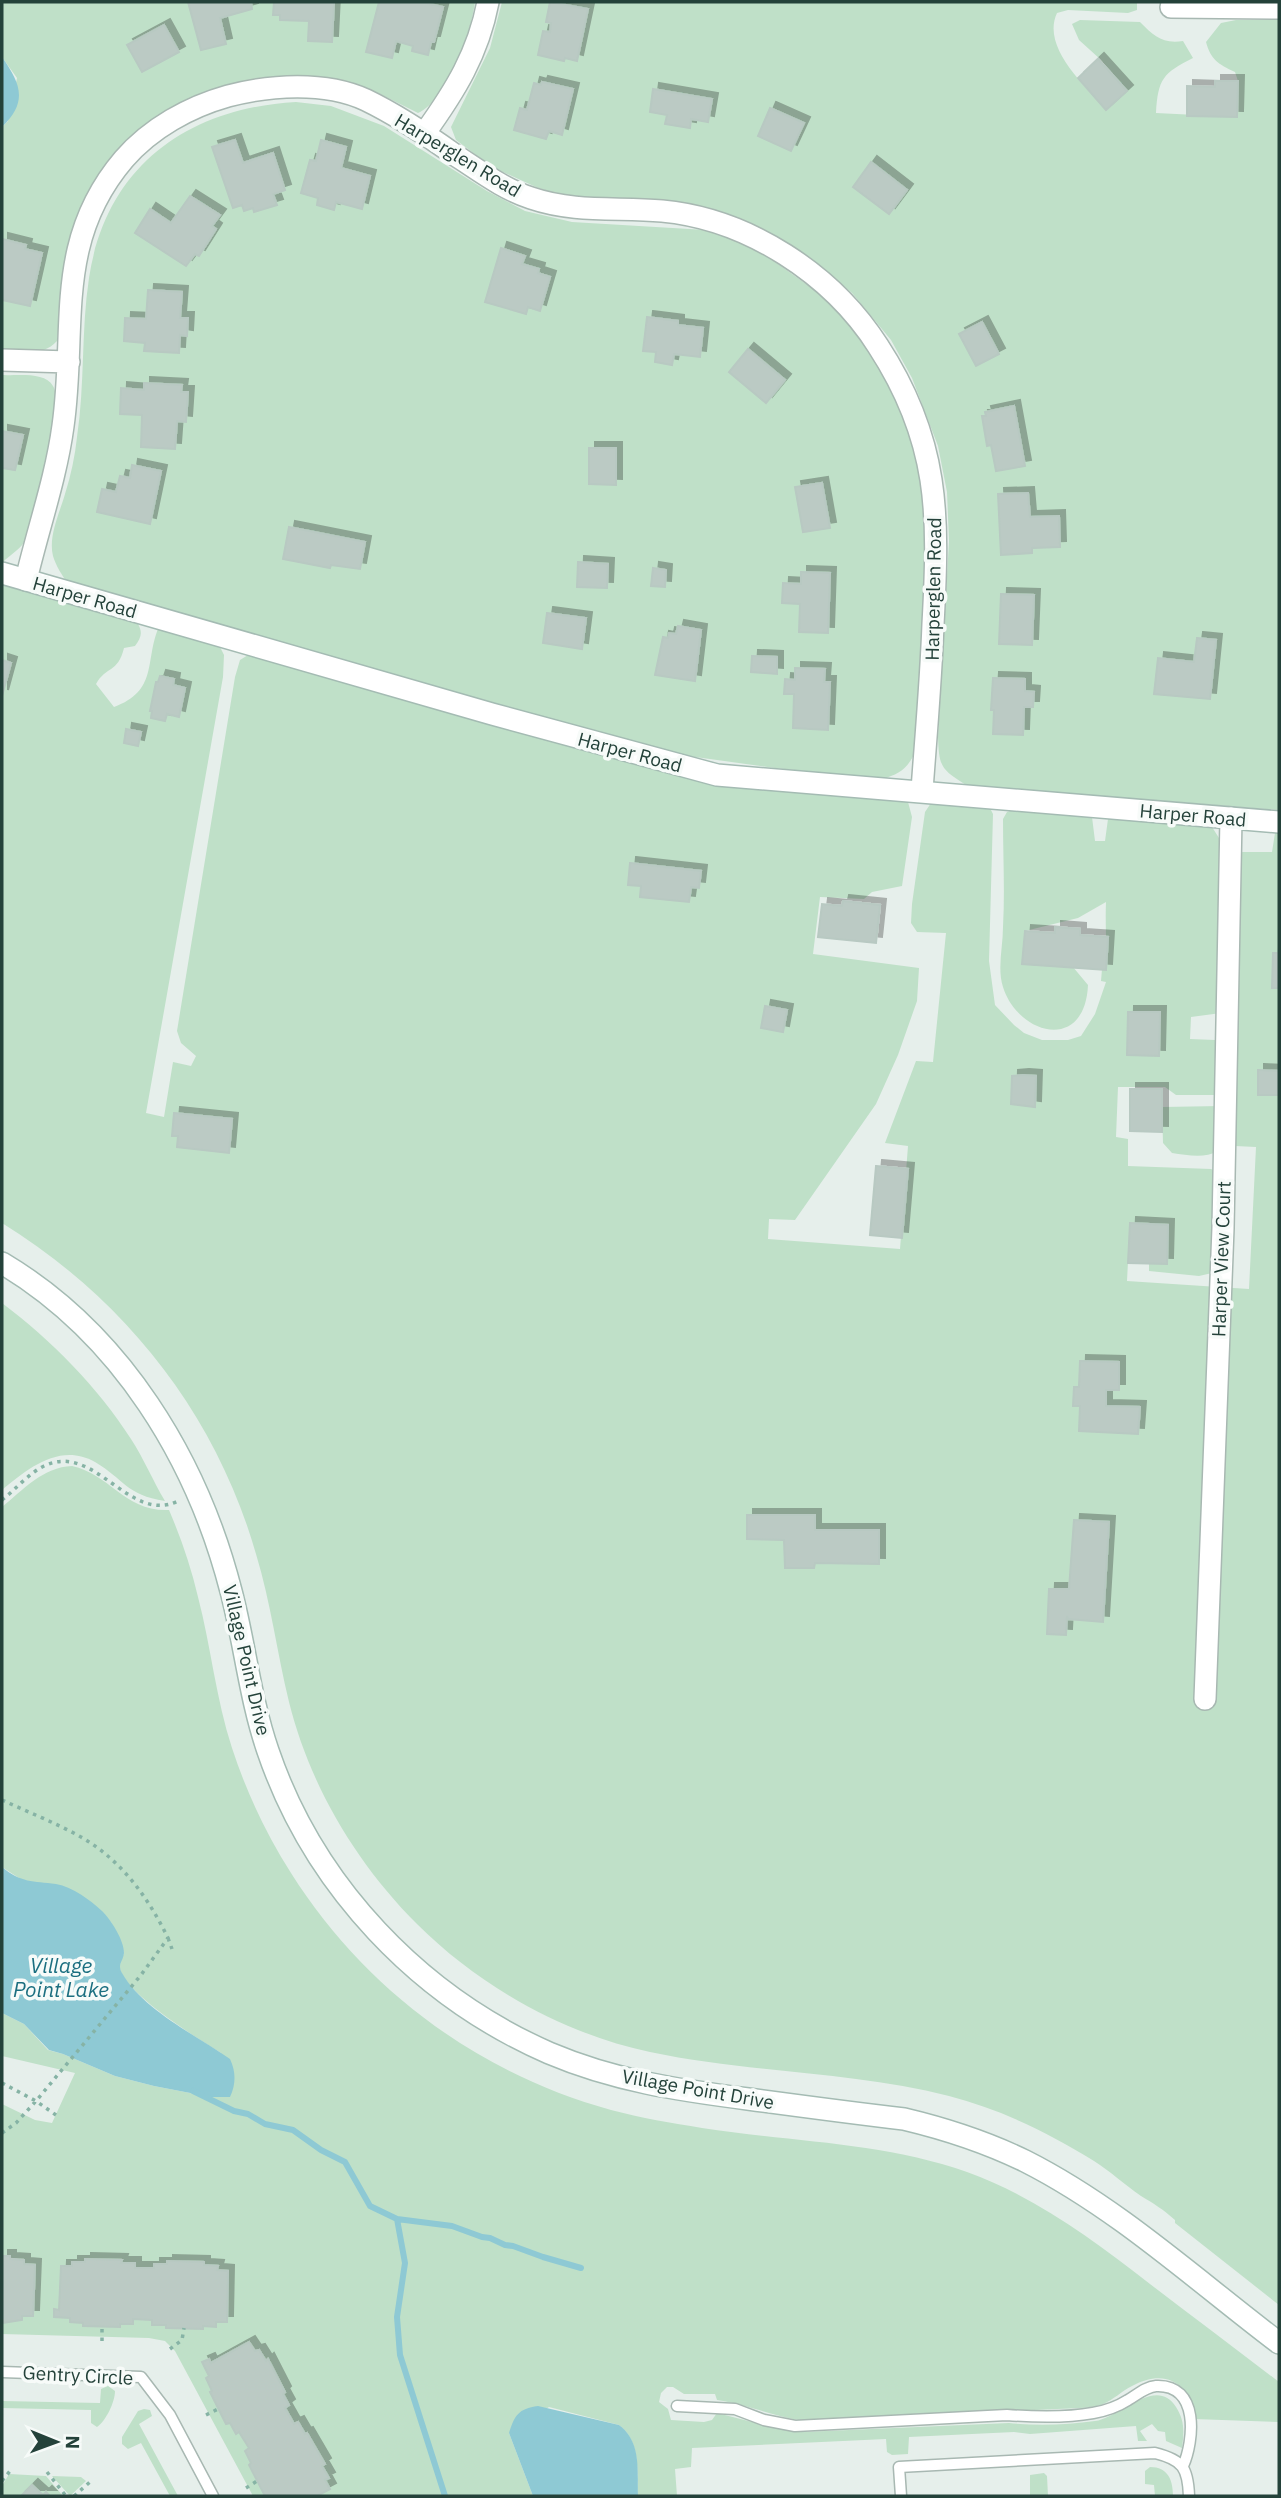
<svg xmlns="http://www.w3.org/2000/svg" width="1281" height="2498" font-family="'IBM Plex Sans',sans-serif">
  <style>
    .green { fill: #bfe0c8; fill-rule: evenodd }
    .water { fill: #8ec9d4 }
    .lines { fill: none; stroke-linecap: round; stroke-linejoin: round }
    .stream { stroke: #8ec9d4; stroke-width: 6 }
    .building { fill: #bbcac4; stroke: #b8c9c2; stroke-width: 2; filter: url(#shadow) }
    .lane-casing { stroke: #a8b8b2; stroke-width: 13 }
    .street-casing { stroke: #a8b8b2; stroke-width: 24 }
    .secondary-casing { stroke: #a4bbb3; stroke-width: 24 }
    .path { stroke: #86b3a5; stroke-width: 3.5; stroke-dasharray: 3.5 5; stroke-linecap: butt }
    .lane { stroke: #fff; stroke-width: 10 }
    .street { stroke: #fff; stroke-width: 21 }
    .secondary { stroke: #fff; stroke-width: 21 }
    .labels { text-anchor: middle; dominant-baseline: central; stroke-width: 7; stroke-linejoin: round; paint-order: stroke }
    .street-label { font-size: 19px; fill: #24423a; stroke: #f7fbf9 }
    .water-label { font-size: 21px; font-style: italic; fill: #1c6f80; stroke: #f7fbf9 }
  </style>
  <defs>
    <filter id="shadow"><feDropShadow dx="6" dy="-6" stdDeviation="0" flood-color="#0004"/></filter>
  </defs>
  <rect width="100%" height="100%" fill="#e6efeb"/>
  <!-- green -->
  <path class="green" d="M2,2H475C471,33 448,100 418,113L378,93L327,80L293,76L258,78L197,95L163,116L126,144L60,313L57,341C41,358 23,351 2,349V127L8,121L17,78L2,57Z
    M502,2H1137V10L1128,13L1068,10L1057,13C1041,47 1085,86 1107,110L1127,90L1100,59L1079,40L1072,24L1080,20L1140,22C1154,36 1162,44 1183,41L1193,58C1163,73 1158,79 1156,113L1237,117L1238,81L1235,72C1218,64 1211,60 1206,42L1221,23L1236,20H1279V810L966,785C941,769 939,767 938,737L949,541L947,492L938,446L912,378L891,340L852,293L808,257L743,221L709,209L575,200L536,187L492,167L456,140L451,127L490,48Z
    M296,102L331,106L384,126L487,191L525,211L572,222L706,230L732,239L764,254L827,299L877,358L907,421L930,509L917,748C909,767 901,774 882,779L775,768L688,756L573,730L68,584C62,575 56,566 53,556C48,536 60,512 65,494C71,475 75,456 77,437C85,384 81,330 89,278C106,166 188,108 296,102Z
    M2,375C16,376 45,371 53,386C66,407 38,515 26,539C22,548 10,555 3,562Z
    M2,585L138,624C143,633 141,638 135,646L124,648C118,673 106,666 96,684L114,707C158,691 145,661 158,629L220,647L224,655L223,677L146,1113L164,1117L173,1062L191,1066L196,1056L181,1043L177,1031L235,677L240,660L248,655L673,775L809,793L908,802L912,817L902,886L872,892L864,899L820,897L813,954L919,968L917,1001L898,1055L876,1104L795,1220L769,1219L768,1239L900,1249L908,1146L885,1143L916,1061L933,1062L946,933L917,932L911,923L912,904L925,812L931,803L990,808L993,814L989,961L995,1005L1014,1025L1024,1033L1042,1040H1068L1081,1036L1095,1014L1106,982L1101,981L1102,969H1106C1107,946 1105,925 1106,902L1078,918L1025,931L1022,964L1073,967L1088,985C1085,1053 1018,1035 1003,987C997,968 1003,947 1003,927C1005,891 1003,855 1003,819L1007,812L1013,810L1092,817L1095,841H1105L1108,819L1212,827L1219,838L1220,852H1272L1275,833L1279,834V2305L1175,2223V2220C1164,2210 1153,2203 1141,2196C1125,2185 1110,2171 1094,2161C1049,2133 1000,2109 949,2096C851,2071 749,2073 650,2052C564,2034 479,1986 417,1924C356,1863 310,1786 289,1702C277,1653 271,1603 256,1554C216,1414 125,1299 2,1223V696L11,663L2,660ZM160,676L174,679L173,685L185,688L179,717L167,714L165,721L151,718L152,711L150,710L156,682H158ZM1236,1011L1235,1146L1256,1147L1249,1289L1127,1281L1130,1223L1168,1225L1167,1264H1149V1271L1199,1276L1212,1273L1217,1172L1211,1169L1128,1166V1139L1116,1137L1118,1087H1165L1176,1095H1215V1040L1190,1039L1191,1017ZM1023,1075L1036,1076L1035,1107L1011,1103L1012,1077Z
    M1221,1106L1218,1151C1204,1159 1187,1155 1172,1153L1163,1143L1162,1107Z
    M2,1303C52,1341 97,1386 131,1439C144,1459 153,1481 165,1501C126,1495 124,1479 95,1462C60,1442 27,1469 2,1490Z
    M72,1466C110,1474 125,1512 169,1510C181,1538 191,1567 198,1597C211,1647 216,1699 232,1748C246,1791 266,1834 291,1873C364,1989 479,2074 611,2110C641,2118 672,2123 702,2128C791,2142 882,2142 967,2172C1036,2197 1093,2240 1150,2284C1193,2317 1236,2349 1279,2382V2422L1194,2419C1190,2382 1165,2368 1132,2386C1122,2391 1113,2400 1103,2404C1097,2407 1088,2407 1081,2408L799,2420C769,2415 746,2404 717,2400L715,2394H684L673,2387H667L661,2393L659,2402L668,2409L671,2420L704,2422L712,2420L717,2413L776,2428L803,2432L1009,2423C1037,2426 1067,2425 1095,2421C1120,2418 1156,2375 1176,2407C1185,2421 1184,2432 1182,2448L1166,2441L1165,2432L1158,2431L1152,2424L1140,2431L1147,2441H1138L1136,2426L1030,2434L1014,2432L909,2437L908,2454L892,2455L887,2452L886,2439L692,2448L691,2467L675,2469L677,2496H638C637,2472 641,2441 619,2425L549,2407L509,2433L533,2496H317L329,2489L325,2480L329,2477L322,2466L325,2464L308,2433L305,2434L299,2422L294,2424L285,2408L289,2405L283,2394L285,2392L268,2360L266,2361L259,2350L255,2351L249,2342L211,2363L209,2359L202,2362L209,2376L206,2378L212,2391L210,2392L226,2424L230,2423L236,2433L239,2432L249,2448L245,2451L251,2463L249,2465L265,2496H270H253L175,2351L165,2341L149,2338L2,2334V2323L22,2320V2316H33L35,2265L24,2264V2260L2,2256V2104L35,2120L52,2123L75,2073L2,2056V2013L24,2024L48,2050L63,2054L115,2076L154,2086L211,2097H230L221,2053C197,2038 127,1995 120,1969C119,1963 122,1959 124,1953L111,1922L38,1883L22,1880L2,1867V1507C23,1490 43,1467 72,1466ZM85,2259L121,2260V2263H135V2268H154V2264L204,2262V2265L217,2266V2270L228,2271L227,2322H216L215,2327L203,2326L202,2329L166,2328V2325H152V2320L133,2319V2324H120V2327L70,2322V2318L55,2310H59L61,2266H72V2262H85Z
    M108,2386L115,2391C115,2402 106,2421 97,2427L91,2423V2410L2,2408V2401L100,2403L101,2389Z
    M144,2409L150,2410L152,2416L139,2424L178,2496H170L141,2443L128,2449L122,2444V2437L138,2411Z
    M1150,2467C1168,2467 1173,2480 1173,2496H1155L1154,2485L1145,2484V2471Z
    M1044,2473L1047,2476L1048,2496H1030V2475Z
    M9,2474L46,2476L63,2496H50L46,2493L43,2495L32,2486L21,2496H2V2486Z
    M52,2476L81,2477L86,2481L70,2496Z"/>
  <!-- water -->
  <path class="water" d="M2,57C21,84 28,102 2,127Z
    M2,1867C21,1883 33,1881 56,1884C73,1887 90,1900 102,1911C111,1920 124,1940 124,1953C123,1962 117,1964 122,1973C143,2010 196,2035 230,2059C236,2072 236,2084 230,2097H211L154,2086L115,2076L63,2054L49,2050L24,2024L2,2013Z
    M538,2406L619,2425C642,2442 637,2471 638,2496H533L509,2433C515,2415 518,2409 538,2406Z"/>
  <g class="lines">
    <!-- stream -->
    <path class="stream" d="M193,2091L234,2111L248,2114L265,2124L293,2130L321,2150L345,2162L370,2206L397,2219L452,2226L482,2237L490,2238L505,2245L513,2246L543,2257L581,2268
      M397,2219L405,2263L397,2317L400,2355L445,2496"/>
  </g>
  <!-- building -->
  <path class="building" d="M188,2H251L252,9L220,18L226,44L201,50Z
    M274,2H334L332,42L308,41L309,21L280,20V15H273Z
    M379,2H421L443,7L434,42H431L428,55L412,51L413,46L396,41L392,58L366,52Z
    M550,2L588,9L577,61L565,58L564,61L538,55L543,31L550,32L551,23L546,22Z
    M164,25L179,52L142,72L127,45Z
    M1098,59L1127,91L1106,110L1078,78Z
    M1215,81H1238L1237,117L1187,116V86L1215,87Z
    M542,82L573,89L562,135L549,131L546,139L514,130L520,108L527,110L534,83L541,85Z
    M653,89L712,99L708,122L691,119L690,128L665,124L667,115L650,112Z
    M770,108L804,123L791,151L758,136Z
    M235,140L243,163L273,153L285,190L273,194L277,205L254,212L253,208L244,211L242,205L233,208L212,147Z
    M321,140L346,147L341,168L370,176L362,209L336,202L334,210L317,205L318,198L301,193L310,160L316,161Z
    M871,162L907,190L889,214L853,187Z
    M190,196L220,215L212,226L216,229L199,256L195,254L186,266L135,233L150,209L171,223Z
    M2,239L26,245L25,249L42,253L30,306L2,300Z
    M501,248L525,256L522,264L539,269L538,273L550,277L540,311L528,307L526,314L485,302Z
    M148,290L182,292L180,318H188L187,336L180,335L179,353L144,351L145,343L124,341L125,318L146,319Z
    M647,317L678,321V325L703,328L700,357L674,354L672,365L655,362L656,352L643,351Z
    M982,322L999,354L976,366L959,334Z
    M748,349L785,380L766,403L729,372Z
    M144,383L182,385L181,392H188L186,422L177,421L175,449L141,447L142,415L120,414L121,388L144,390Z
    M1014,406L1025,466L996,471L991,445L987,446L982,416H986L985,412Z
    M2,431L23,435L15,470L2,468Z
    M589,448H616V485L589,484Z
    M132,465L161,471L150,524L97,512L102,489L116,492L120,476L130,478Z
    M822,483L830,528L803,532L795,487Z
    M1028,493L1030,517L1059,516L1060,547L1032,548V553L1001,555L998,494Z
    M289,527L365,542L360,569L331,565L330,568L283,559Z
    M578,562L608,564L607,588L577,587Z
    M653,568L666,570L665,587L651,586Z
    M801,572L830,573L828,633L799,632L800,604L782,603L783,583L801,584Z
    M1001,594L1034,595L1032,645L999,644Z
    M547,613L586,618L582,649L543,643Z
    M678,626L701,630L695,681L655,675L663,637L668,638L669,633L676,634Z
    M1197,638L1216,640L1210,699L1154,694L1158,658L1194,662Z
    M752,656L777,657V674L751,672Z
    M2,660L11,663L2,696Z
    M795,668L825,669L824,682H830L828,730L793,728L794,694H784L785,679L795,680Z
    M160,676L174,679L173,685L185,688L179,717L167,714L165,721L151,718L152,711H150L156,682H158Z
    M993,678L1025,679V691L1034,692L1033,707H1024L1023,735L993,734L994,710H991Z
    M126,729L141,732L138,746L124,743Z
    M630,863L701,871L699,888L691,887L689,902L640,897L641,886L628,885Z
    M843,901L880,905L876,943L818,937L822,904L842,906Z
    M1055,927L1080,929V935L1108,937L1106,970L1022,964L1025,931L1055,933Z
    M1273,953H1279V988H1272Z
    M765,1006L787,1010L783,1032L761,1028Z
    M1128,1012H1160L1159,1056L1127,1055Z
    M1258,1070L1279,1071V1095H1258Z
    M1023,1075L1036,1076L1035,1107L1011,1104L1012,1076Z
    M1130,1089H1162V1132L1130,1131Z
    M174,1113L232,1119L229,1153L177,1147L178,1136H172Z
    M876,1166L908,1169L902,1238L870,1235Z
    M1130,1223L1168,1225L1167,1264L1128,1263Z
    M1080,1361L1119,1362V1390H1106V1406L1140,1407L1138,1434L1079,1431L1080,1406H1073L1074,1387H1079Z
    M747,1515H815V1530H879V1564L815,1563L814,1568H785L784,1540L747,1539Z
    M1074,1520L1109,1522L1103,1622L1068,1619L1067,1616L1066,1635L1047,1634L1049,1589H1069Z
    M2,2256H10V2259L24,2260V2264L35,2265L33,2316H22V2320L2,2323Z
    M85,2259L122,2260L121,2263H135V2268H154V2264H167V2261L204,2262V2265L218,2266L217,2270L228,2271L227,2322H216V2327L203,2326V2329L166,2328V2325H152V2320L133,2319V2324H120V2327L83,2326V2323L70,2322V2318L54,2317V2309L59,2310L61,2266H72V2262H85Z
    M249,2342L255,2351L259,2350L266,2361L268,2359L285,2392L283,2394L289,2405L285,2408L294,2424L298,2422L305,2434L307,2433L325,2464L322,2466L329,2478L325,2480L330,2489L317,2496H265L249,2465L251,2463L245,2451L249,2448L239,2432L236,2434L230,2423L226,2424L210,2392L212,2391L206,2378L209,2376L202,2362L209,2359L211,2363Z
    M32,2485L43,2495L46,2492L50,2496H21Z"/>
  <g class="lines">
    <defs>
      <path id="lane" d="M2,2372L141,2377L170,2415L213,2496
        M677,2406L735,2409L764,2420L795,2426L1007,2415C1034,2417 1066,2418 1093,2413C1105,2411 1117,2407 1128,2400C1137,2395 1145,2387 1156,2386C1200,2384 1194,2441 1183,2466
        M901,2496L899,2467L1155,2453C1183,2460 1188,2468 1189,2496"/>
      <path id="street" d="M1171,7L1279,8
        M424,134C455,91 478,54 488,2
        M2,360L69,362
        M26,580C38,529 56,478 63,426C77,328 53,242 124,159C151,128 189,107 228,96C270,85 325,81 366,100C397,115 427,135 455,155C480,171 503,189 531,198C575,213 617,207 662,211C748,219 832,274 878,346C940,441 939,515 933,624C931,680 926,735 922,790
        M1205,1699L1223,1228L1231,818"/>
      <path id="secondary" d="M2,573L492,714L717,775L1279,822
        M2,1263C121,1334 197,1459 231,1591C245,1644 250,1699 268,1751C314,1886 419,1996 549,2053C615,2081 678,2090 748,2099C800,2106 852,2113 904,2119C946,2129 986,2142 1025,2161C1118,2208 1197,2281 1279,2343"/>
    </defs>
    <!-- lane casing -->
    <use href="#lane" class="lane-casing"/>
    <!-- street casing -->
    <use href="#street" class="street-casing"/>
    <!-- secondary casing -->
    <use href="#secondary" class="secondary-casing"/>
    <!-- path -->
    <path class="path" d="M2,1500C15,1490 29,1473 44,1466C95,1441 129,1525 178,1501
      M2,1800C28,1812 56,1823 81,1837C121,1860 148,1897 168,1938L141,1975L36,2101L2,2083
      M168,1938L172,1949
      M2,2133L16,2123L36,2101L56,2115
      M102,2341V2326
      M170,2349L182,2340L184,2328
      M206,2415L218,2409
      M47,2472L66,2496
      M2,2481L10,2471
      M246,2488L257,2481
      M74,2496L90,2482"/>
    <!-- lane -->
    <use href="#lane" class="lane"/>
    <!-- street -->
    <use href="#street" class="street"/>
    <!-- secondary -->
    <use href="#secondary" class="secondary"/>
  </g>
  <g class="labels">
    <!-- street labels -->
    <g class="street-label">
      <text transform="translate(458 155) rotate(31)">Harperglen Road</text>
      <text transform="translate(933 589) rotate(-89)">Harperglen Road</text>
      <text transform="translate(85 597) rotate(16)">Harper Road</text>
      <text transform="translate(630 752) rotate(15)">Harper Road</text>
      <text transform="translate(1193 815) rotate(5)">Harper Road</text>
      <text transform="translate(1221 1259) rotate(-88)">Harper View Court</text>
      <text transform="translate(247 1660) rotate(77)">Village Point Drive</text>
      <text transform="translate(698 2089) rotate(10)">Village Point Drive</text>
      <text transform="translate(78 2375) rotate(3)">Gentry Circle</text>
    </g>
    <!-- water labels -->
    <g class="water-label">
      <text x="61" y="1965">Village<tspan x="61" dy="24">Point Lake</tspan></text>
    </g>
  </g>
  <!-- border -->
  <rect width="1281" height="2498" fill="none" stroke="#24423a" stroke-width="7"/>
  <!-- north arrow -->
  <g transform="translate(56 2442) rotate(91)" stroke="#f7fbf9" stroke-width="5" paint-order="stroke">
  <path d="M0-5L12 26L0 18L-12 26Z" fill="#24423a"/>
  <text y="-10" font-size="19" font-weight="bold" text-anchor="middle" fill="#24423a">N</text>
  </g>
</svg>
